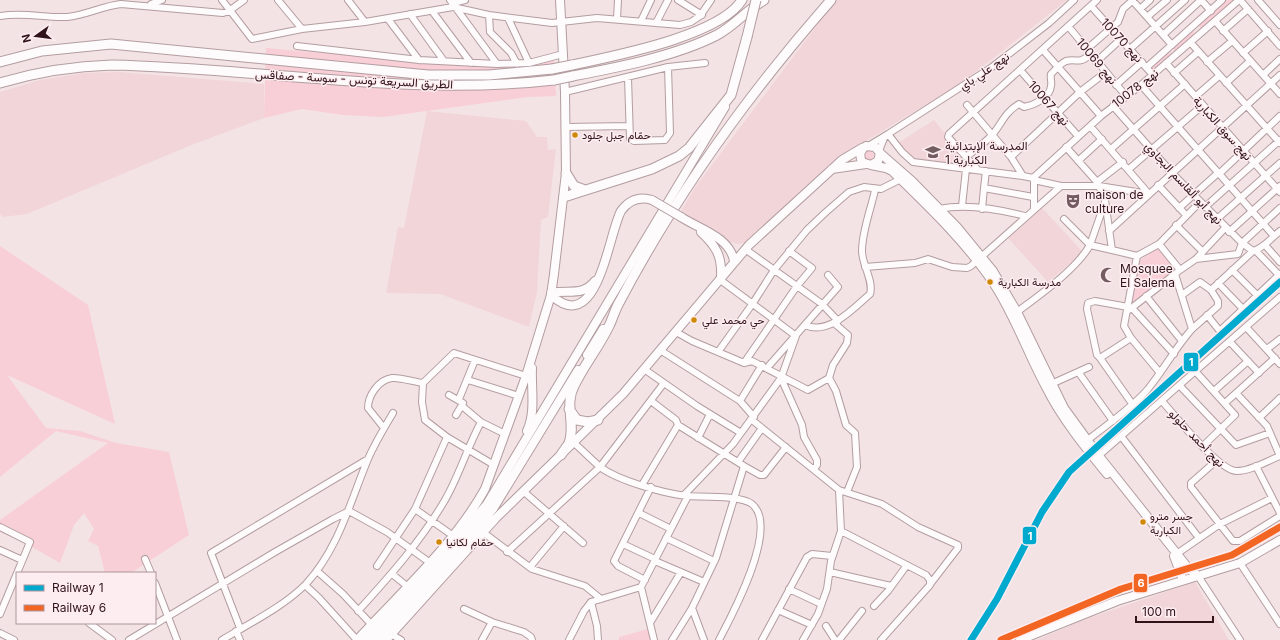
<svg xmlns="http://www.w3.org/2000/svg" width="1280" height="640" font-family="Inter,Vazirmatn,sans-serif">
  <style>
    .built { fill: #f1d5d9 }
    .green { fill: #f8cfd6 }
    .lines { fill: none; stroke-linecap: round; stroke-linejoin: round }
    .minor-casing { stroke: #b39da1; stroke-width: 8 }
    .major-casing { stroke: #b39da1; stroke-width: 10 }
    .highway-casing { stroke: #b39da1; stroke-width: 11 }
    .minor { stroke: #fdfbfb; stroke-width: 6 }
    .major { stroke: #fdfbfb; stroke-width: 8 }
    .highway { stroke: #fdfbfb; stroke-width: 9 }
    .major-bridge-casing { stroke: #b39da1; stroke-width: 10; stroke-linecap: butt }
    .highway-bridge-casing { stroke: #b39da1; stroke-width: 11; stroke-linecap: butt }
    .major-bridge { stroke: #fdfbfb; stroke-width: 8 }
    .highway-bridge { stroke: #fdfbfb; stroke-width: 9 }
    .rail-1-casing { stroke: #feedf0; stroke-width: 10 }
    .rail-2-casing { stroke: #feedf0; stroke-width: 10 }
    .rail-1 { stroke: #00a9ce; stroke-width: 7 }
    .rail-2 { stroke: #f26522; stroke-width: 7 }
    .bus-dot { fill: #cf8905; stroke: #feedf0; stroke-width: 1.5 }
    .labels { text-anchor: middle; dominant-baseline: central; stroke-width: 3; stroke-linejoin: round; paint-order: stroke }
    .bus-label { font-size: 11px; fill: #2f1319; stroke: #feedf0; text-anchor: start }
    .street-label { font-size: 12px; fill: #2f1319; stroke: #feedf0 }
    .poi-label { font-size: 12px; fill: #2f1319; stroke: #feedf0; text-anchor: start }
    .line-badge { stroke: #feedf0; stroke-width: 1.5 }
    .badge-label { font-size: 11px; text-anchor: middle; font-weight: bold; fill: #fff }
  </style>
  <rect width="100%" height="100%" fill="#f4e3e5"/>
  <!-- built -->
  <path class="built" d="M836,0H1067L963,82L838,158L746,243L737,244L726,240L702,227L681,211L696,186Z
    M119,72L264,84V118L189,146L27,214L3,217L0,214V92L40,80L84,73Z
    M427,111L526,121L537,137H547L548,150L556,149L548,217L541,220L537,292L529,327L440,294L386,293L398,227L404,228Z
    M934,120L970,164V167L914,160L898,143Z
    M1042,208L1083,252L1048,282L1008,238Z
    M1195,582L1229,640H1037L1083,620Z"/>
  <!-- green -->
  <path class="green" d="M1226,0H1235L1203,28H1200L1199,25Z
    M1193,31L1195,34L1176,51H1174L1173,48Z
    M266,48L469,66H493L554,56L556,96L528,97L383,117L343,115L302,109L264,118Z
    M1168,52L1172,53V56L1153,73L1150,67Z
    M862.5 156a5.5 5.5 0 1 1 11 0a5.5 5.5 0 1 1-11 0Z
    M0,246L88,305L115,424L7,375L46,428L80,431L116,443L169,452L189,535L131,573H105L98,546L88,541L94,529L84,513L74,525L60,563L25,543L0,532V520L108,443L56,431L0,477Z
    M1158,248L1175,271L1150,289L1131,306L1130,305L1139,261Z
    M648,629L651,640H619V637Z"/>
  <g class="lines">
    <defs>
      <path id="minor" d="M222,0L252,39L302,29
        M278,0L302,29L365,22
        M348,0L365,22L453,7L489,15L552,23L597,18L680,25L691,22L700,16L711,0
        M450,0L497,64L529,63L563,54
        M678,0L702,15
        M1132,0L1172,45
        M1201,0L1211,11
        M1240,0L1280,46
        M1258,0L1280,25
        M453,3L465,0
        M151,4L162,0
        M1091,6L1153,75
        M1140,9L1150,0
        M432,11L471,63
        M410,14L444,61
        M489,15L490,32L511,53L517,64
        M0,16C25,12 44,18 67,17C86,15 103,6 121,4L223,13L229,11L244,0
        M1147,17L1167,0
        M508,18L529,63
        M388,19L419,60
        M617,19L618,0
        M641,21L651,0
        M1215,21L1280,94
        M656,23L668,0
        M1068,26L1126,96
        M1223,31L1248,9
        M1163,35L1201,0
        M1191,43L1280,143
        M297,46L419,60L497,64
        M1131,48L1185,0
        M1087,49L1118,22L1123,9L1133,0
        M1043,50L1101,116
        M1243,53L1268,31
        M1096,62L1121,39
        M1207,62L1231,42
        M1166,63L1280,192
        M1147,67L1222,0
        M1020,70L1078,136
        M1174,73L1198,52
        M1263,75L1280,59
        M628,78L630,139L634,141L665,140L670,133L668,67
        M1226,83L1250,61
        M1116,85L1142,62
        M1141,85L1274,236
        M565,92L668,67L705,63
        M1196,96L1219,76
        M967,105L1011,157L1023,176
        M1113,106L1172,173L1242,243L1253,251C1264,248 1271,238 1280,231
        M1090,126L1149,194
        M566,127L629,126
        M888,134L992,67L1049,23L1074,0
        M1066,147L1097,182L1099,186L1149,194
        M1111,149L1185,84
        M879,151L885,136
        M966,157C975,150 985,143 993,134C1002,123 1005,112 1019,104L1024,107C1034,105 1050,98 1051,86C1052,82 1050,78 1051,74C1055,70 1061,63 1066,61C1078,58 1077,65 1090,55
        M1011,157L1080,92L1106,72
        M1078,161L1102,139
        M1129,169L1203,105
        M978,170L948,137L949,134L1097,0
        M1219,174L1280,116
        M1033,178L1101,116L1141,85L1239,0
        M1034,180V208
        M1097,182L1123,162
        M1158,185L1186,215
        M1061,186H1099L1105,200L1112,250L1137,256L1159,244L1200,202
        M984,188L986,171
        M1105,202L1090,245L1112,250
        M962,206L966,169
        M1205,207L1280,140
        M1179,208L1218,173
        M939,209C967,203 998,209 1025,216
        M982,209L984,188L1033,197
        M1217,219L1280,163
        M1176,225L1203,252
        M1109,231L1280,75
        M1229,232L1280,186
        M1265,245L1280,262
        M745,249L822,304L838,321
        M1256,251L1279,275
        M1137,256L1124,326L1131,338L1160,373
        M1196,259L1238,254L1242,243L1280,208
        M865,267L915,263L928,259L952,267L967,268L971,266L1061,186L1034,180L1033,178L1023,176L913,162L902,152L888,134L870,145
        M1180,270L1196,259L1225,228
        M1232,270L1258,296
        M1218,283L1243,309
        M1182,295L1200,282L1211,290
        M1146,296L1182,341
        M1128,307L1095,301L1088,303L1087,309L1097,355L1100,358L1131,338
        M1132,308L1174,354
        M1129,310L1175,274
        M1017,312C1038,296 1077,269 1090,245L1064,219
        M1207,315L1219,330H1221L1280,274
        M805,325C828,336 853,309 870,294C874,281 862,265 862,251C862,231 871,209 875,190
        M1246,327L1280,364
        M1192,329L1218,306V301L1211,290L1253,251
        M676,332L692,341L744,363L752,361L808,390L829,378L833,365L847,343L848,335L834,323
        M1230,342L1259,373
        M1267,349L1280,339
        M660,350L740,401L754,417
        M718,352L753,303L774,270L807,230L826,212L849,192L864,187L881,189L901,179
        M1100,358L1133,405
        M744,363L797,286L812,268L789,251
        M767,368L838,287L828,275
        M644,369L664,383
        M1196,372L1235,415L1203,446
        M1079,373L1113,421
        M781,378L802,425L804,437L817,460V465L814,469
        M829,378L836,391L846,425L855,433L857,467L847,492
        M468,380L519,396
        M423,383L422,402L425,420L447,437L494,465
        M1049,385L1089,367
        M1180,386L1236,445L1270,433
        M1214,391L1248,361
        M1236,393L1267,426L1280,456
        M449,395L463,403L456,415
        M459,399L475,360
        M740,401L762,365
        M1162,401C1175,416 1220,472 1237,471C1251,471 1267,461 1280,456
        M1225,403L1275,358
        M462,406L481,422L505,434
        M1259,418L1280,398
        M752,420L839,490L882,504L918,527L958,545V548L931,583
        M384,428L368,408C368,396 378,380 392,378C399,377 415,382 423,383L454,353L526,376
        M1121,436L1199,538
        M698,438L710,414
        M573,442C582,450 591,459 600,467C619,481 663,493 686,496C702,497 741,495 752,504C780,527 732,615 719,640
        M1084,443C1106,425 1130,410 1148,389C1164,369 1176,347 1192,329L1175,274L1180,270L1159,244
        M1096,458L1280,297
        M1216,461L1191,483V487L1233,541H1240L1280,516
        M738,462L762,428
        M744,466L760,475H764L786,447
        M1256,466L1280,513
        M642,485L678,425L676,420L651,401
        M523,491L583,543
        M684,495L733,444L781,378L796,336L719,279
        M415,509L452,535
        M639,513L671,529
        M0,527L30,542L0,614
        M841,531L926,575L930,580V585L881,640
        M484,533L532,569L585,586L601,599
        M666,538L714,561
        M623,544L655,559
        M0,550L22,560
        M507,552L600,467L664,383L697,406L741,433
        M1178,553L1220,524L1272,498
        M145,559L151,573
        M655,561L704,582
        M1240,563L1280,624
        M377,566L415,509L447,437
        M530,567L564,526
        M317,571L343,594L371,624
        M830,572L891,586
        M392,574L407,586
        M1198,576L1240,640
        M645,580L618,566L614,561L651,487
        M155,583L177,640
        M305,585L319,598L357,640
        M641,587L654,640
        M789,589L821,604
        M591,602L597,626L598,640
        M874,606L888,591L907,565
        M692,608L704,640
        M464,609L492,622L482,640
        M778,610L812,625
        M358,611C390,576 421,541 445,500C459,476 467,448 481,422
        M492,622L524,632L531,637L532,640
        M89,623L112,640
        M650,623L681,572
        M826,626L835,640
        M240,628L211,553L368,459
        M236,631L240,640
        M0,633L14,640
        M391,634L401,640
        M129,640L275,552L333,519L349,511L387,532L429,562
        M222,640C250,623 283,607 306,584C339,548 350,502 368,459C375,443 384,428 393,413
        M569,640L584,611L591,602L641,587L688,496
        M672,640L692,608L716,558L744,466L678,425
        M762,640L807,557L812,554L832,556
        M803,640L818,614L827,589L831,561L841,531L839,490
        M839,640L862,611"/>
      <path id="major" d="M880,153L878,161L871,165L862,162C859,155 860,150 866,146L875,147L880,153L912,181L957,227L993,271L1017,312L1064,408L1099,456L1189,569L1198,576
        M871,165L886,168L892,171C928,206 966,242 994,284C1015,316 1028,354 1046,387C1062,419 1085,447 1107,474
        M832,169L866,164
        M681,217C699,229 730,237 734,261
        M701,232C716,246 722,256 721,276
        M551,293C569,289 582,297 595,281
        M551,295C598,338 608,235 621,211C629,200 639,196 652,200
        M587,355L603,329
        M527,431C536,412 531,389 532,368
        M1174,556L1183,580
        M357,640C401,592 453,546 485,489L526,376L551,295L554,274L566,173L565,92L560,0
        M366,640L433,569L487,504L725,107
        M376,640L439,573L493,509L578,370
        M386,640L496,518L623,394L749,245L842,160L862,148
        M1020,640L1117,601L1240,563L1280,540"/>
      <path id="highway" d="M0,62L42,51L111,44L428,75H489L552,69
        M572,65C613,56 720,36 742,0
        M573,76C619,67 676,56 717,35C734,26 747,10 764,0
        M0,83C37,72 74,66 112,65C260,68 407,97 554,80
        M566,173L574,186L585,190
        M564,197L652,169L679,156L689,148L731,95L747,37
        M569,409L577,420L588,422L598,420
        M561,455C563,451 567,447 569,443C576,425 564,405 574,386C584,365 599,347 609,326C613,318 615,309 620,301C677,193 750,92 831,0"/>
    </defs>
    <!-- minor casing -->
    <use href="#minor" class="minor-casing"/>
    <!-- major casing -->
    <use href="#major" class="major-casing"/>
    <!-- highway casing -->
    <use href="#highway" class="highway-casing"/>
    <!-- minor -->
    <use href="#minor" class="minor"/>
    <!-- major -->
    <use href="#major" class="major"/>
    <!-- highway -->
    <use href="#highway" class="highway"/>
    <defs>
      <path id="major-bridge" d="M652,200L681,217"/>
      <path id="highway-bridge" d="M747,37L756,0
        M552,69L572,65
        M554,80L573,76"/>
    </defs>
    <!-- major-bridge casing -->
    <use href="#major-bridge" class="major-bridge-casing"/>
    <!-- highway-bridge casing -->
    <use href="#highway-bridge" class="highway-bridge-casing"/>
    <!-- major-bridge -->
    <use href="#major-bridge" class="major-bridge"/>
    <!-- highway-bridge -->
    <use href="#highway-bridge" class="highway-bridge"/>
    <defs>
      <path id="rail-1" d="M971,640L997,599L1042,512L1069,472L1280,282"/>
      <path id="rail-2" d="M1001,640L1121,589L1232,555L1280,527"/>
    </defs>
    <!-- rail-1 casing -->
    <use href="#rail-1" class="rail-1-casing"/>
    <!-- rail-2 casing -->
    <use href="#rail-2" class="rail-2-casing"/>
    <!-- rail-1 -->
    <use href="#rail-1" class="rail-1"/>
    <!-- rail-2 -->
    <use href="#rail-2" class="rail-2"/>
  </g>
  <!-- icons -->
  <defs>
    <symbol id="university-bare" viewBox="-9 -9 18 18"><path d="M0-5L7-2L0 1L-7-2ZM-4 1L0 2.5L4 1V4Q0 6-4 4Z" fill="#745c60" stroke="#feedf0" stroke-width="2.5" paint-order="stroke"/></symbol>
    <symbol id="theatre-bare" viewBox="-9 -9 18 18"><path d="M-5-5.5Q0-4 5-5.5V0Q5 5 0 6Q-5 5-5 0ZM-3.3-2.5H-1v1.5H-3.3ZM1-2.5H3.3v1.5H1ZM-2.8 1Q0 5.5 2.8 1Z" fill="#745c60" stroke="#feedf0" stroke-width="2.5" paint-order="stroke"/></symbol>
    <symbol id="mosque-bare" viewBox="-9 -9 18 18"><path d="M3.5-4.9A6 6 0 1 0 3.5 4.9A5 5 0 1 1 3.5-4.9Z" fill="#745c60" stroke="#feedf0" stroke-width="2.5" paint-order="stroke"/></symbol>
  </defs>
  <g fill-rule="evenodd">
    <use href="#university-bare" x="922" y="141" width="22" height="22"/>
    <use href="#theatre-bare" x="1062" y="190" width="22" height="22"/>
    <use href="#mosque-bare" x="1097" y="264" width="22" height="22"/>
  </g>
  <!-- markers -->
  <g class="bus-dot">
    <circle cx="575" cy="135" r="3.5"/>
    <circle cx="990" cy="282" r="3.5"/>
    <circle cx="694" cy="320" r="3.5"/>
    <circle cx="1143" cy="522" r="3.5"/>
    <circle cx="439" cy="542" r="3.5"/>
  </g>
  <g class="labels">
    <!-- bus labels -->
    <g class="bus-label">
      <text x="582" y="135">حمّام جبل جلود</text>
      <text x="998" y="282">مدرسة الكبارية</text>
      <text x="702" y="320">حي محمد علي</text>
      <text x="1150" y="516">جسر مترو<tspan x="1150" dy="14">الكبارية</tspan></text>
      <text x="446" y="542">حمّام لكانيا</text>
    </g>
    <!-- street labels -->
    <g class="street-label">
      <text transform="translate(1122 40) rotate(47)">نهج 10070</text>
      <text transform="translate(1097 61) rotate(50)">نهج 10069</text>
      <text transform="translate(984 71) rotate(-34)">نهج علي باي</text>
      <text transform="translate(354 79) rotate(3)">الطريق السريعة تونس - سوسة - صفاقس</text>
      <text transform="translate(1135 88) rotate(-38)">نهج 10078</text>
      <text transform="translate(1049 103) rotate(48)">نهج 10067</text>
      <text transform="translate(1223 128) rotate(48)">نهج سوق الكبارية</text>
      <text transform="translate(1184 183) rotate(47)">نهج أبو ألقاسم البجاوي</text>
      <text transform="translate(1197 438) rotate(46)">نهج أحمد حلولو</text>
    </g>
    <!-- poi labels -->
    <g class="poi-label">
      <text x="945" y="145">المدرسة الإبتدائية<tspan x="945" dy="14">الكبارية 1</tspan></text>
      <text x="1085" y="194">maison de<tspan x="1085" dy="14">culture</tspan></text>
      <text x="1120" y="268">Mosquee<tspan x="1120" dy="14">El Salema</tspan></text>
    </g>
  </g>
  <g class="line-badge">
    <rect x="1183" y="352" width="16" height="20" rx="4" fill="#00a9ce"/>
    <rect x="1022" y="526" width="15" height="19" rx="4" fill="#00a9ce"/>
    <rect x="1133" y="573" width="15" height="20" rx="4" fill="#f26522"/>
  </g>
  <g class="badge-label">
    <text x="1191" y="366">1</text>
    <text x="1030" y="540">1</text>
    <text x="1141" y="587">6</text>
  </g>
  <!-- legend -->
  <rect x="16" y="572" width="140" height="52" fill="#feedf0" stroke="#ab969a"/>
  <rect x="24" y="585" width="20" height="6" fill="#00a9ce" stroke="#ab969a"/>
  <text x="52" y="592" font-size="12" fill="#2f1319">Railway 1</text>
  <rect x="24" y="605" width="20" height="6" fill="#f26522" stroke="#ab969a"/>
  <text x="52" y="612" font-size="12" fill="#2f1319">Railway 6</text>
  <!-- north arrow -->
  <g transform="translate(36 36) rotate(256)" stroke="#feedf0" stroke-width="3" paint-order="stroke">
  <path d="M0-3L7 15L0 10L-7 15Z" fill="#2f1319"/>
  <text y="-6" font-size="11" font-weight="bold" text-anchor="middle" fill="#2f1319">N</text>
  </g>
  <!-- scale -->
  <path d="M1136 616v6h77v-6" fill="none" stroke="#2f1319" stroke-width="2"/>
  <text x="1142" y="616" font-size="12" fill="#2f1319" stroke="#feedf0" stroke-width="3" paint-order="stroke">100 m</text>
</svg>
